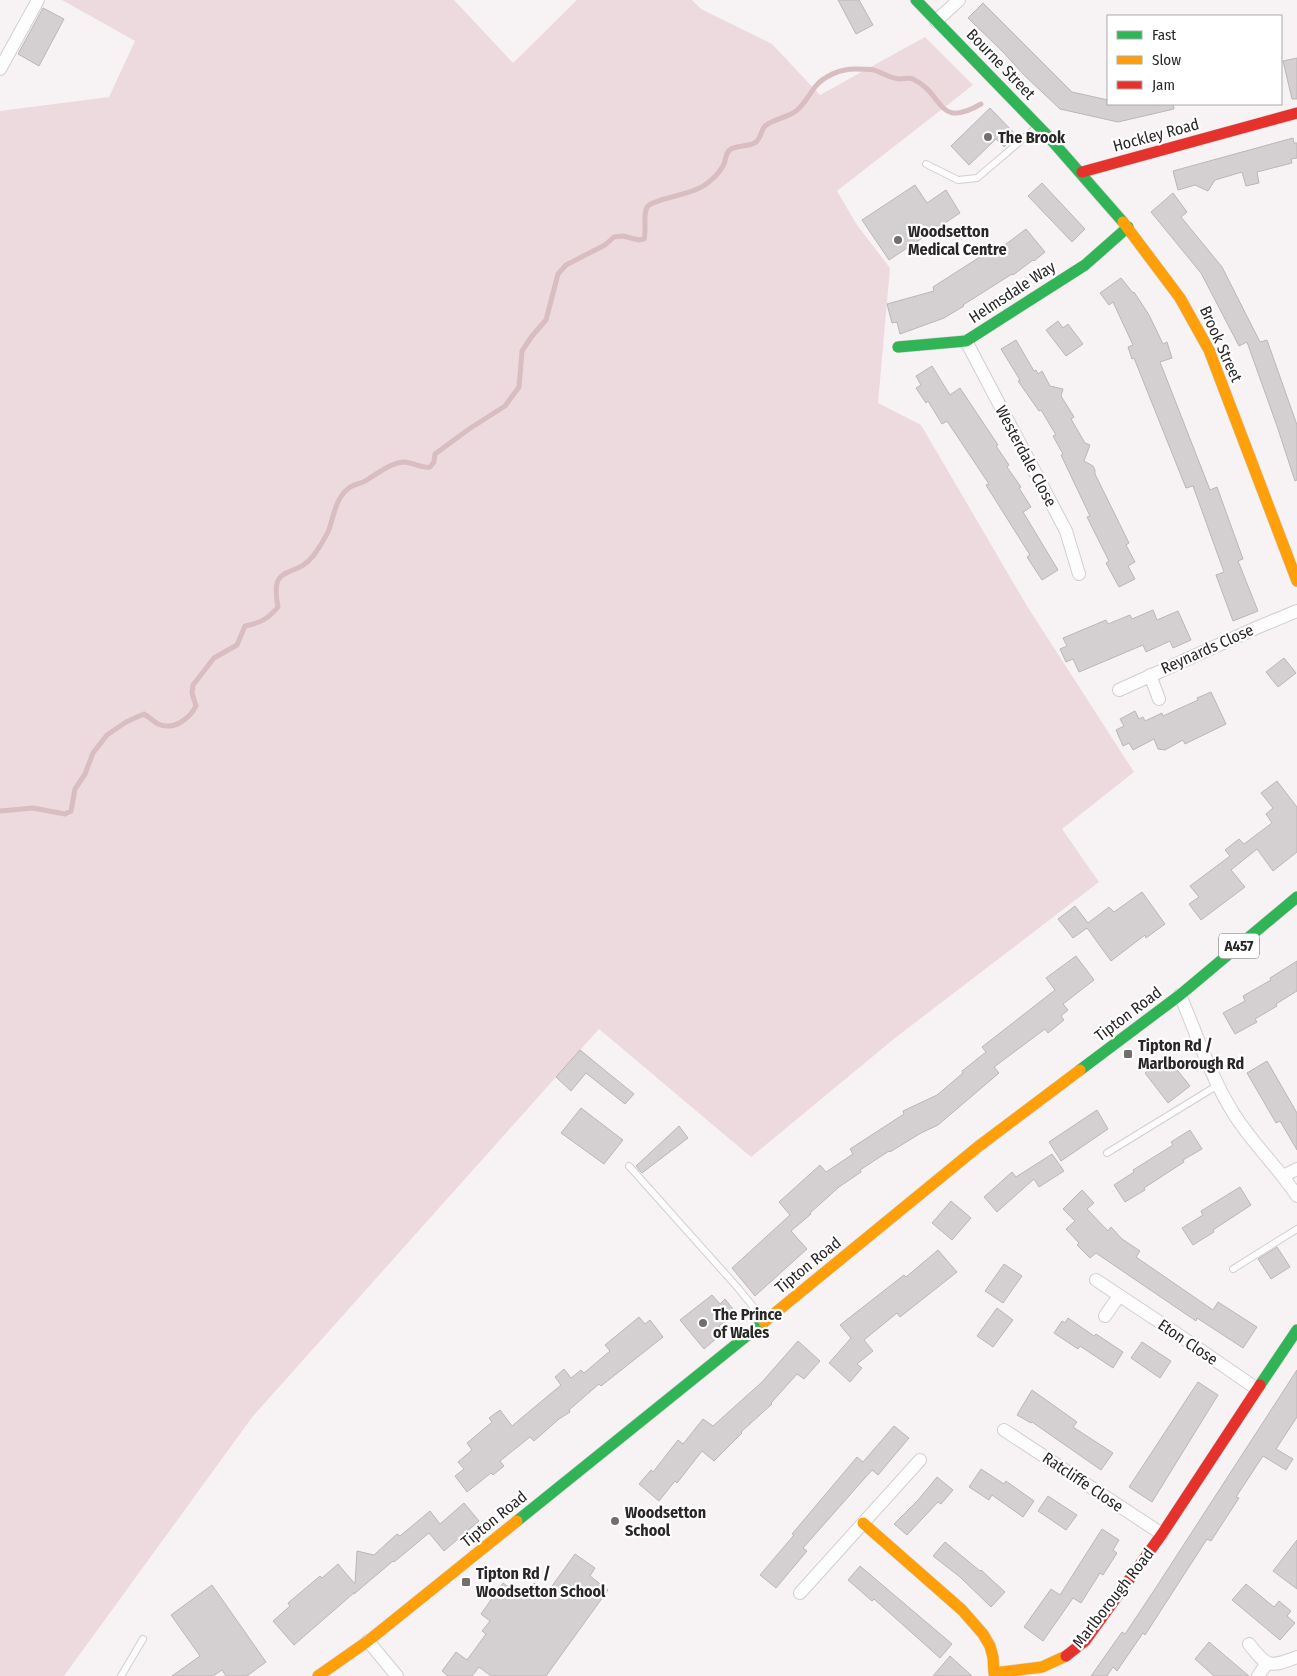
<svg xmlns="http://www.w3.org/2000/svg" width="1297" height="1676" font-family="'Fira Sans Condensed',sans-serif">
  <style>
    .green { fill: #eddade }
    .lines { fill: none; stroke-linecap: round; stroke-linejoin: round }
    .stream { stroke: #d8bdc1; stroke-width: 5 }
    .building { fill: #d4d0d1; stroke: #bab7b8 }
    .lane-casing { stroke: #d3cfd0; stroke-width: 8 }
    .street-casing { stroke: #d3cfd0; stroke-width: 14 }
    .fast-casing { stroke: #d3cfd0; stroke-width: 12 }
    .slow-casing { stroke: #d3cfd0; stroke-width: 12 }
    .jam-casing { stroke: #d3cfd0; stroke-width: 12 }
    .lane { stroke: #fefdfd; stroke-width: 6 }
    .street { stroke: #fefdfd; stroke-width: 12 }
    .fast { stroke: #30b455; stroke-width: 11 }
    .slow { stroke: #ff9f0a; stroke-width: 11 }
    .jam { stroke: #e5322d; stroke-width: 11 }
    .poi-dot { fill: #726e6e; stroke: #fff; stroke-width: 2 }
    .labels { text-anchor: middle; dominant-baseline: central; stroke-width: 4.5; stroke-linejoin: round; paint-order: stroke }
    .shield { fill: #fff; stroke: #6a6868; stroke-width: 1 }
    .shield-label { font-size: 15px; font-weight: bold; fill: #2a2727 }
    .street-label { font-size: 16px; fill: #2a2727; stroke: #fff }
    .poi-label { font-size: 16px; font-weight: bold; fill: #2a2727; stroke: #fff; text-anchor: start }
  </style>
  <rect width="100%" height="100%" fill="#f7f2f3"/>
  <!-- green -->
  <path class="green" d="M62,0H454L513,63L577,0H692L701,9L772,44L820,95L925,37L973,85L837,191L857,225L890,268L878,403L921,425L1027,606L1134,772L1062,829L1099,882L895,1038L751,1157L599,1029L253,1416L64,1676H0V111L109,97L135,41Z"/>
  <g class="lines">
    <!-- stream -->
    <path class="stream" d="M0,811L33,808L65,814L71,811L75,789L85,774L93,753L107,735L126,722L144,714C149,717 153,721 158,724C174,731 189,719 196,706L192,693L193,685L214,658L237,645L245,626C260,623 268,619 278,607C269,561 294,581 314,555C319,548 324,540 328,532C334,517 335,498 349,488C354,484 361,484 367,480C378,473 390,463 404,462C413,462 421,469 430,467L434,462L435,454L469,429L505,406L519,387L522,351L532,336L546,320L558,274L566,265L605,245L614,237L623,236L639,240L644,239C647,230 642,213 648,206C657,198 691,195 705,185C712,180 719,173 723,166C727,160 724,153 731,149C738,145 749,147 756,142C761,138 761,130 765,126C773,119 787,118 796,111C804,105 808,96 815,87C824,76 840,69 855,69C861,69 868,69 874,70C883,73 889,78 899,79C904,79 909,77 913,79C945,94 936,130 981,104"/>
  </g>
  <!-- building -->
  <path class="building" d="M838,0H859L873,25L856,34Z
    M983,3L1072,92L1108,100V104H1173L1174,109L1118,122L1060,109L1024,75L1003,52L968,18Z
    M43,8L64,19L39,66L18,54Z
    M1297,58V99H1292L1283,61Z
    M990,108L1016,135L1004,147L996,139L969,165L951,146Z
    M1293,138L1294,143H1297V158L1291,159L1292,163L1257,172L1259,183L1246,186L1242,172L1215,180L1208,191L1195,185L1178,190L1173,171Z
    M1042,183L1085,229L1072,242L1028,196Z
    M915,185L927,203L946,190L960,213L889,260L862,220Z
    M1173,193L1187,212L1181,217L1222,267L1260,342L1267,340L1297,425V480L1295,481L1277,426L1247,342L1239,346L1201,273L1151,212Z
    M1026,229L1045,252L1034,261L1033,260L1013,275L1012,274L963,305L964,306L944,318L900,334L897,322L892,323L887,304L934,291L933,287L986,253L989,257Z
    M1121,278L1133,293L1134,292L1149,315L1163,344L1167,342L1172,358L1160,362L1210,490L1217,487L1243,559L1238,561L1258,611L1233,621L1216,575L1224,572L1193,486L1186,488L1134,358L1132,359L1128,347L1133,345L1113,302L1109,305L1100,293Z
    M1058,321L1063,328L1068,324L1083,344L1066,356L1046,330Z
    M1016,340L1034,371L1036,370L1038,374L1042,371L1050,386L1063,389L1061,396L1074,417L1071,419L1085,443L1090,445L1084,461L1093,466L1095,470V474L1129,543L1126,545L1135,562L1128,566L1135,579L1119,587L1106,563L1109,561L1087,517L1090,516L1061,455L1063,454L1053,436L1056,435L1041,410L1039,411L1018,381L1020,380L1001,349Z
    M932,366L950,395L960,388L998,445L996,446L1009,465L1007,467L1021,487L1019,488L1031,507L1023,512L1058,570L1042,580L1027,557L1030,555L986,485L989,484L947,421L942,424L928,401L926,403L916,388L921,385L916,376Z
    M1153,610L1157,620L1178,611L1191,640L1173,648L1170,641L1146,652L1143,645L1079,672L1073,659L1066,662L1060,649L1067,646L1063,638L1106,620L1108,624L1130,615L1132,619Z
    M1284,658L1296,673L1278,687L1266,672Z
    M1211,692L1226,724L1185,744L1183,740L1165,750L1158,749L1154,739L1133,750L1129,743L1123,746L1116,730L1124,726L1120,719L1135,711L1139,719L1143,717L1145,721L1162,713L1163,716L1198,700L1197,698Z
    M1277,781L1297,807V852L1273,871L1257,849L1231,870L1245,887L1201,920L1189,904L1199,897L1190,886L1230,856L1225,850L1239,839L1244,844L1272,823L1266,814L1273,808L1261,793Z
    M1142,892L1165,924L1146,938L1145,935L1111,961L1087,928L1073,938L1058,919L1075,906L1088,923L1109,907L1114,912Z
    M1076,956L1094,980L1063,1004L1068,1010L1061,1016L1064,1020L1048,1033L1045,1029L994,1067L999,1073L938,1125L921,1133L890,1152L889,1151L860,1170L861,1172L839,1187L810,1213L811,1214L791,1231L807,1249L755,1296L732,1268L790,1215L779,1202L820,1165L826,1172L853,1154L850,1149L904,1114L903,1111L937,1095L963,1073L962,1071L986,1052L982,1047L1055,990L1046,978Z
    M1297,961V991L1276,1004L1277,1006L1255,1019L1257,1022L1235,1034L1223,1013L1245,1001L1243,996L1271,980L1270,978Z
    M580,1050L634,1094L625,1104L586,1073L571,1091L556,1077Z
    M1166,1056L1190,1086L1168,1103L1145,1073Z
    M1267,1061L1297,1113V1150L1280,1121L1276,1123L1247,1073Z
    M581,1108L623,1140L604,1164L561,1133Z
    M1097,1110L1108,1129L1061,1161L1049,1142Z
    M679,1126L688,1138L642,1173L636,1166Z
    M1190,1130L1202,1149L1183,1160L1184,1162L1144,1188L1145,1190L1125,1202L1114,1185L1134,1172L1133,1170L1173,1145L1171,1142Z
    M1052,1154L1064,1171L1039,1187L1034,1179L997,1212L984,1197L1012,1172L1016,1177Z
    M1240,1187L1251,1205L1213,1230L1214,1232L1193,1245L1182,1228L1203,1215L1201,1211Z
    M1082,1190L1094,1203L1087,1209L1108,1231L1111,1227L1122,1239L1140,1251L1136,1257L1213,1310L1218,1302L1257,1327L1243,1348L1197,1318L1196,1321L1096,1253L1090,1258L1077,1245L1079,1243L1066,1229L1075,1221L1063,1209Z
    M951,1201L971,1218L952,1240L932,1223Z
    M1277,1247L1290,1267L1271,1279L1258,1259Z
    M938,1250L957,1272L900,1317L897,1313L864,1340L873,1351L857,1364L862,1368L850,1382L829,1363L851,1338L840,1325L904,1275L906,1277Z
    M1004,1264L1022,1276L1003,1303L985,1291Z
    M712,1295L720,1304L725,1299L736,1313L719,1326L724,1332L704,1349L680,1320Z
    M997,1308L1013,1320L993,1347L977,1336Z
    M639,1317L645,1324L650,1320L663,1337L601,1386L599,1384L569,1410L570,1412L559,1419L534,1441L530,1437L500,1461L504,1466L493,1475L491,1473L467,1492L455,1476L464,1469L458,1462L472,1450L467,1443L492,1422L489,1418L500,1410L512,1426L561,1385L555,1377L564,1369L571,1378L581,1370L584,1373L610,1351L605,1345Z
    M1068,1318L1094,1336L1096,1334L1123,1352L1113,1368L1080,1346L1078,1349L1054,1333L1062,1321L1065,1323Z
    M798,1341L820,1361L804,1379L797,1374L771,1403L772,1404L741,1432L742,1433L714,1461L702,1451L677,1483L675,1481L659,1501L639,1484L651,1470L653,1472L678,1440L683,1444L703,1419L713,1426L762,1382Z
    M1142,1342L1171,1361L1160,1378L1131,1358Z
    M1297,1370V1417L1276,1449L1293,1459L1286,1470L1263,1456L1236,1497L1239,1498L1211,1541L1207,1539L1145,1635L1143,1633L1117,1671L1113,1667L1107,1676H1091L1122,1632L1125,1634L1155,1589Z
    M1198,1382L1218,1395L1152,1502L1129,1487Z
    M1032,1390L1077,1422L1073,1427L1113,1453L1101,1470L1032,1422L1031,1423L1017,1415Z
    M894,1426L909,1438L878,1475L872,1470L803,1548L807,1551L776,1588L760,1575L794,1535L792,1534L857,1457L863,1462Z
    M981,1469L1004,1484L1006,1481L1034,1501L1023,1517L992,1495L989,1500L969,1487Z
    M937,1477L953,1490L941,1504L938,1502L907,1535L894,1524L919,1499Z
    M1048,1496L1077,1515L1066,1530L1038,1511Z
    M464,1503L479,1521L444,1551L429,1533L394,1562L393,1561L354,1594L355,1592L294,1645L273,1621L290,1606L288,1603L320,1576L322,1578L338,1564L355,1584L357,1551L374,1555L397,1534L400,1536L430,1511L440,1524Z
    M1102,1529L1119,1540L1113,1550L1117,1553L1103,1575L1100,1573L1081,1603L1073,1598L1043,1641L1024,1627L1051,1589L1060,1595Z
    M1297,1540V1589L1273,1571Z
    M945,1542L980,1571L981,1570L1005,1592L991,1607L960,1577L933,1556Z
    M575,1554L595,1568L590,1576L608,1590L546,1676H491L479,1667L472,1676H448L442,1671L456,1652L467,1660L486,1634L482,1631L490,1621L481,1614L503,1583L524,1598L534,1583L547,1593Z
    M860,1566L952,1644L940,1658L874,1599L872,1601L848,1580Z
    M1246,1584L1274,1607L1279,1601L1291,1611L1287,1616L1295,1623L1280,1640L1232,1600Z
    M212,1585L266,1662L247,1676H226L222,1670L213,1676H172L200,1656L171,1615Z
    M1209,1642L1249,1676H1214L1195,1659Z
    M950,1656L972,1676H933Z"/>
  <g class="lines">
    <defs>
      <path id="lane" d="M926,164L958,180L977,178L1037,127
        M1107,1153L1218,1085
        M629,1166L738,1288L764,1320
        M1233,1269L1297,1229
        M121,1676L143,1639"/>
      <path id="street" d="M936,21L959,0
        M0,69L38,0
        M966,341L1066,531L1079,574
        M1150,675L1159,699
        M1119,690L1256,628L1297,611
        M1180,995C1197,1035 1211,1078 1234,1114C1252,1143 1278,1167 1297,1196
        M1283,1176L1297,1169
        M1096,1280L1173,1331L1257,1389
        M1105,1316L1119,1296
        M1004,1430L1162,1534
        M800,1593L920,1460
        M368,1641L397,1676
        M1249,1644C1267,1667 1269,1668 1297,1657
        M1258,1676L1267,1663"/>
      <path id="fast" d="M916,0L1046,134L1123,222
        M898,347L966,341L1085,265L1128,227
        M1080,1070L1180,995L1297,897
        M1260,1385L1297,1330
        M517,1521L764,1322"/>
      <path id="slow" d="M1123,222L1180,298L1209,350L1297,581
        M764,1322L979,1146L1080,1070
        M863,1523L962,1610L983,1634L990,1646L993,1657L994,1673L1042,1667L1066,1656
        M318,1676L368,1641L517,1521"/>
      <path id="jam" d="M1082,172L1297,113
        M1066,1656L1085,1641L1162,1534L1260,1385"/>
    </defs>
    <!-- lane casing -->
    <use href="#lane" class="lane-casing"/>
    <!-- street casing -->
    <use href="#street" class="street-casing"/>
    <!-- fast casing -->
    <use href="#fast" class="fast-casing"/>
    <!-- slow casing -->
    <use href="#slow" class="slow-casing"/>
    <!-- jam casing -->
    <use href="#jam" class="jam-casing"/>
    <!-- lane -->
    <use href="#lane" class="lane"/>
    <!-- street -->
    <use href="#street" class="street"/>
    <!-- fast -->
    <use href="#fast" class="fast"/>
    <!-- slow -->
    <use href="#slow" class="slow"/>
    <!-- jam -->
    <use href="#jam" class="jam"/>
  </g>
  <!-- markers -->
  <g class="poi-dot">
    <circle cx="988" cy="137" r="5"/>
    <circle cx="898" cy="240" r="5"/>
    <rect x="1123" y="1049" width="10" height="10" rx="2.5"/>
    <circle cx="703" cy="1323" r="5"/>
    <circle cx="615" cy="1521" r="5"/>
    <rect x="461" y="1577" width="10" height="10" rx="2.5"/>
  </g>
  <g class="labels">
    <!-- shield labels -->
    <rect class="shield" x="1219" y="933.5" width="40" height="25" rx="4"/>
    <g class="shield-label">
      <text x="1239" y="946">A457</text>
    </g>
    <!-- street labels -->
    <g class="street-label">
      <text transform="translate(1001 64) rotate(46)">Bourne Street</text>
      <text transform="translate(1156 135) rotate(-15)">Hockley Road</text>
      <text transform="translate(1012 292) rotate(-33)">Helmsdale Way</text>
      <text transform="translate(1221 344) rotate(66)">Brook Street</text>
      <text transform="translate(1026 456) rotate(62)">Westerdale Close</text>
      <text transform="translate(1207 649) rotate(-24)">Reynards Close</text>
      <text transform="translate(1128 1014) rotate(-37)">Tipton Road</text>
      <text transform="translate(808 1265) rotate(-39)">Tipton Road</text>
      <text transform="translate(1188 1342) rotate(34)">Eton Close</text>
      <text transform="translate(1083 1482) rotate(34)">Ratcliffe Close</text>
      <text transform="translate(494 1519) rotate(-39)">Tipton Road</text>
      <text transform="translate(1113 1598) rotate(-52)">Marlborough Road</text>
    </g>
    <!-- poi labels -->
    <g class="poi-label">
      <text x="998" y="137">The Brook</text>
      <text x="908" y="231">Woodsetton<tspan x="908" dy="18">Medical Centre</tspan></text>
      <text x="1138" y="1045">Tipton Rd /<tspan x="1138" dy="18">Marlborough Rd</tspan></text>
      <text x="713" y="1314">The Prince<tspan x="713" dy="18">of Wales</tspan></text>
      <text x="625" y="1512">Woodsetton<tspan x="625" dy="18">School</tspan></text>
      <text x="476" y="1573">Tipton Rd /<tspan x="476" dy="18">Woodsetton School</tspan></text>
    </g>
  </g>
  <!-- legend -->
  <rect x="1107" y="15" width="175" height="90" fill="#ffffff" stroke="#aaa9a9"/>
  <rect x="1117" y="31" width="25" height="8" fill="#30b455" stroke="#aaa9a9"/>
  <text x="1152" y="40" font-size="15" fill="#2a2727">Fast</text>
  <rect x="1117" y="56" width="25" height="8" fill="#ff9f0a" stroke="#aaa9a9"/>
  <text x="1152" y="65" font-size="15" fill="#2a2727">Slow</text>
  <rect x="1117" y="81" width="25" height="8" fill="#e5322d" stroke="#aaa9a9"/>
  <text x="1152" y="90" font-size="15" fill="#2a2727">Jam</text>
</svg>
